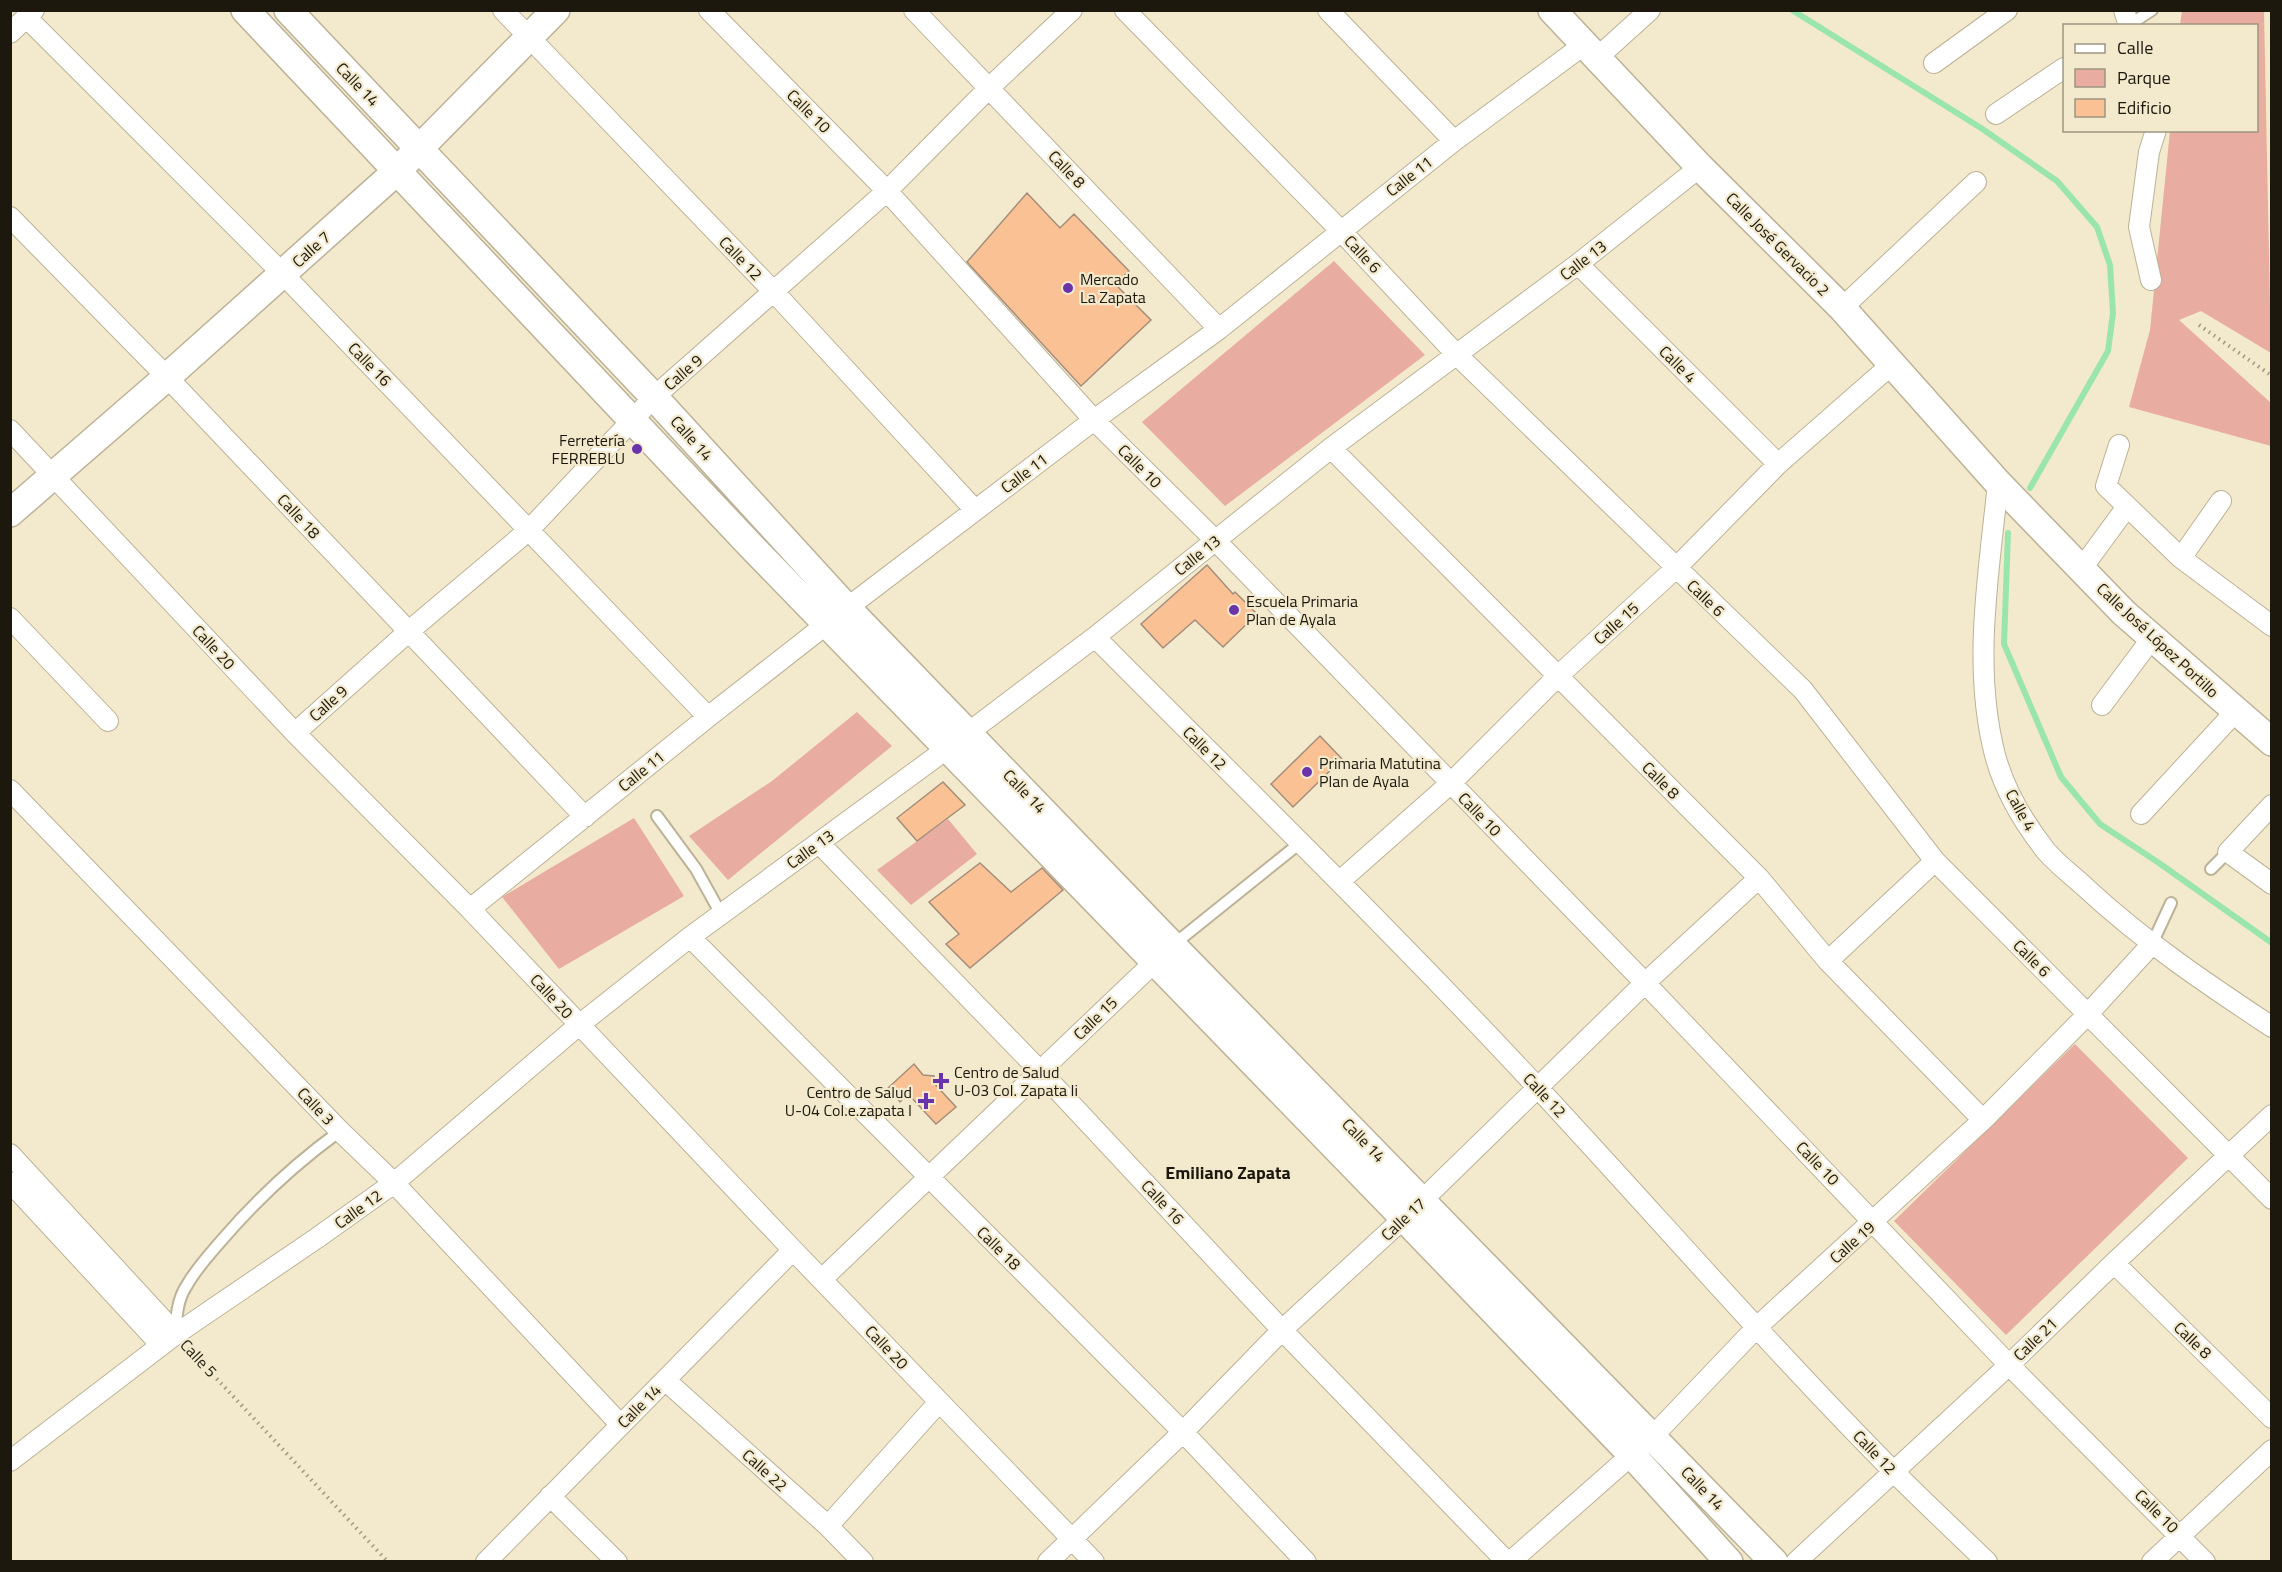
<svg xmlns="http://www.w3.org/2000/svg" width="2282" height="1572" font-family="'Titillium Web',sans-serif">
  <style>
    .green { fill: #e8aca1 }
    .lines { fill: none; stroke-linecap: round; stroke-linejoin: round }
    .stream { stroke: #9ae5ab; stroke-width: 6 }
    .building { fill: #fac294; stroke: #a48d7b; stroke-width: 1.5 }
    .lane-casing { stroke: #bcb297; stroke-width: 14 }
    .street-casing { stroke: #bcb297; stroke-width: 22 }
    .secondary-casing { stroke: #bcb297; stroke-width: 30 }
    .path { stroke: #9f9883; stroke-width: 4; stroke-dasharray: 1.5 4.5; stroke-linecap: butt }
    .lane { stroke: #fff; stroke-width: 10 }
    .street { stroke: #fff; stroke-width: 20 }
    .secondary { stroke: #fff; stroke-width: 27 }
    .poi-dot { fill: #6933a9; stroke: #f3e9cd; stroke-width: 2 }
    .labels { text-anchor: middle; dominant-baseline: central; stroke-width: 4.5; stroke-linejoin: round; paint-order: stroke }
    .street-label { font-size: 16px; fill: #1c180e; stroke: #f3e9cd }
    .poi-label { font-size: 16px; fill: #1c180e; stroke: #f3e9cd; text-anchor: start }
    .neighbourhood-label { font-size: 18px; font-weight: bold; fill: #1c180e; stroke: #f3e9cd }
  </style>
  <rect width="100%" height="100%" fill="#f3e9cd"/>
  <!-- green -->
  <path class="green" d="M2182,11H2264L2271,353L2201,311L2179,320L2271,403V446L2129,407L2150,330L2170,131L2256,130V26L2180,25Z
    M1334,261L1425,355L1225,506L1142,422Z
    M857,712L892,746L728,880L689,836L772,781Z
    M634,818L684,896L559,969L502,897Z
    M948,819L977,854L911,905L877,870Z
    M2075,1044L2188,1158L2006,1335L1894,1221Z"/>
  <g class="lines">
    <!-- stream -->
    <path class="stream" d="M1792,10L1981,128L2057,181L2097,227L2110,265L2113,313L2108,351L2030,488
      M2008,533L2004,644L2061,777L2100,824L2159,863L2272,943"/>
  </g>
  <!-- building -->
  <path class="building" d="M1027,193L1060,228L1074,214L1129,271L1115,284L1151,320L1081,386L967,262Z
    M1207,565L1233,594L1235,592L1257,614L1223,647L1195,620L1163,648L1141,624Z
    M1320,736L1342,759L1293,807L1271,784Z
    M943,782L965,805L917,841L897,818Z
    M980,863L1011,892L1042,868L1063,890L970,968L946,944L959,934L929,902Z
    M914,1064L923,1075L934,1076L933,1082L956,1107L936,1124L908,1094L900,1102L888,1088Z"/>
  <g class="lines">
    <defs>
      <path id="lane" d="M2129,25L2152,10
        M657,816L696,869L721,914
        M2211,869L2228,852
        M2152,944L2171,903
        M1173,945L1300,843
        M176,1334C176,1317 177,1300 187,1285C196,1269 209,1255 221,1241C257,1199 296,1163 340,1131"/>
      <path id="street" d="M503,10L774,292L975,510
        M709,10L887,191L1094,420L1215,540L1645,983L2009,1365L2205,1562
        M914,10L1219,329
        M1125,10L1341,231L1456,354L1803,690L1935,861L2272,1199
        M1328,10L1454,141
        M2124,10L2129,26
        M26,17L283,274L708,717
        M10,33L34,10
        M1598,57L1650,10
        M1934,63L2007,10
        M1996,114L2064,68
        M10,217L167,377L585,817
        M1578,264L1778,464
        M2151,280L2139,227L2149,152L2156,130
        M1842,308L1976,182
        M10,430L295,733L470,909L793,1250L1094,1562
        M2119,445L2106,486L2181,558L2272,626
        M1331,448L1759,878L1828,961L1983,1120
        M1998,483C1989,572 1972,666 1995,755C2004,789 2024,823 2046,851C2057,864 2073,876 2086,888C2143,941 2207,984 2272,1027
        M2181,558L2221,501
        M2082,568L2126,508
        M10,618L108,721
        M1095,637C1244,787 1395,934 1538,1088C1657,1216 1771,1348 1894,1472C1924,1502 1956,1532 1987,1562
        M2102,705L2152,638
        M295,733L408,632L529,530L654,397L887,191L989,88L1072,10
        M10,790L340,1131L394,1183L620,1424
        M2272,805L2228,852L2272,884
        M2141,814L2236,711
        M819,843L1040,1071L1282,1330L1507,1562
        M1340,881L1451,783L1559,675L1676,568L1778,464L1891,365
        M470,909L708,717L847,608L1094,420L1219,329L1454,141L1585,44
        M690,937L1183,1432L1306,1562
        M1828,961L1935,861
        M10,1154L176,1334
        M10,1182L161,1345
        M2114,1263L2272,1418
        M822,1279L1163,954
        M665,1380L828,1526L863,1562
        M10,1461L176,1334L317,1238L394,1183L579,1025L690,937L948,748L1095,637L1331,448L1578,264L1700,167
        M550,1496L617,1562
        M828,1526L939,1402
        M486,1562L793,1250
        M1048,1562L1183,1432L1282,1330L1404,1218L1645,983L1759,878
        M1510,1562L1653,1436L1757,1327L1983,1120L2088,1014L2152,944
        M1796,1562L2009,1365L2114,1263L2272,1115
        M2152,1562L2272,1450"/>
      <path id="secondary" d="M245,10L751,546L1404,1218L1632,1455L1729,1562
        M288,10L654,397L847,608L1173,946L1774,1562
        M1552,10L1700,167L1842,308L1998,483L2124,613L2272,742
        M10,513L167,377L397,171L556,10"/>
    </defs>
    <!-- lane casing -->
    <use href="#lane" class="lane-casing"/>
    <!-- street casing -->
    <use href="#street" class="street-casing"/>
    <!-- secondary casing -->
    <use href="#secondary" class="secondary-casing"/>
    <!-- path -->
    <path class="path" d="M2199,325L2272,376
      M188,1348L388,1562"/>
    <!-- lane -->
    <use href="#lane" class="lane"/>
    <!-- street -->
    <use href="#street" class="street"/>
    <!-- secondary -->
    <use href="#secondary" class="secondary"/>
  </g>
  <!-- markers -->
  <g class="poi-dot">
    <circle cx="1068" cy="288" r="6"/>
    <circle cx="637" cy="449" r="6"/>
    <circle cx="1234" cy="610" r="6"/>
    <circle cx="1307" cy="772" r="6"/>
    <path d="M938 1072h6v6h6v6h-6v6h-6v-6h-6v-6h6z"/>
    <path d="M923 1092h6v6h6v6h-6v6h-6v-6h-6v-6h6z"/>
  </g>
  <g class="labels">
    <!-- street labels -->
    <g class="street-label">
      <text transform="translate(358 84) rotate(46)">Calle 14</text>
      <text transform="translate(809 111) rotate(45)">Calle 10</text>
      <text transform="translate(1067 169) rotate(46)">Calle 8</text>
      <text transform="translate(1409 176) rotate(-38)">Calle 11</text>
      <text transform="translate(1778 244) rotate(45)">Calle José Gervacio 2</text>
      <text transform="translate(311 249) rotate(-42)">Calle 7</text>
      <text transform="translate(1363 254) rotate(47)">Calle 6</text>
      <text transform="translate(741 258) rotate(46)">Calle 12</text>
      <text transform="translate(1583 260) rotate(-38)">Calle 13</text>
      <text transform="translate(370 364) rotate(46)">Calle 16</text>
      <text transform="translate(1678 364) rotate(45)">Calle 4</text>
      <text transform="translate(683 372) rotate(-41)">Calle 9</text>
      <text transform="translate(692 438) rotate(48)">Calle 14</text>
      <text transform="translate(1140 466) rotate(45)">Calle 10</text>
      <text transform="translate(1024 473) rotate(-37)">Calle 11</text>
      <text transform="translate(299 516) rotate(47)">Calle 18</text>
      <text transform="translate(1197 555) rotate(-39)">Calle 13</text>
      <text transform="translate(1706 598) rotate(44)">Calle 6</text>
      <text transform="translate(1616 623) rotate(-42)">Calle 15</text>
      <text transform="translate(2158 640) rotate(43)">Calle José López Portillo</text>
      <text transform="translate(214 647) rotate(47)">Calle 20</text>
      <text transform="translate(328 703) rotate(-42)">Calle 9</text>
      <text transform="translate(1205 748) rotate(45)">Calle 12</text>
      <text transform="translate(641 771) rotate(-39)">Calle 11</text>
      <text transform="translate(1661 780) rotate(45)">Calle 8</text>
      <text transform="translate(1025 791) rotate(46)">Calle 14</text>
      <text transform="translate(2021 810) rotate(61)">Calle 4</text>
      <text transform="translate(1480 814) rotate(46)">Calle 10</text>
      <text transform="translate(810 849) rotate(-36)">Calle 13</text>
      <text transform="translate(2032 958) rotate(45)">Calle 6</text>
      <text transform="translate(552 996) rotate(47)">Calle 20</text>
      <text transform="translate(1095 1018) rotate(-44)">Calle 15</text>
      <text transform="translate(1545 1095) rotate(47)">Calle 12</text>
      <text transform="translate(316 1106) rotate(46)">Calle 3</text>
      <text transform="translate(1364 1140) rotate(46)">Calle 14</text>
      <text transform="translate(1818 1163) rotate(46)">Calle 10</text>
      <text transform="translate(1163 1202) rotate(47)">Calle 16</text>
      <text transform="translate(358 1209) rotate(-36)">Calle 12</text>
      <text transform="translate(1403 1219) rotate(-43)">Calle 17</text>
      <text transform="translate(1852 1242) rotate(-42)">Calle 19</text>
      <text transform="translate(999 1248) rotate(45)">Calle 18</text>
      <text transform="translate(2035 1339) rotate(-44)">Calle 21</text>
      <text transform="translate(2193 1340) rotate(44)">Calle 8</text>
      <text transform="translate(887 1347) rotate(46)">Calle 20</text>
      <text transform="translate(199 1358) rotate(47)">Calle 5</text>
      <text transform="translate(639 1406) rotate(-45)">Calle 14</text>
      <text transform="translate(1875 1452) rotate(46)">Calle 12</text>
      <text transform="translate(765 1470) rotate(42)">Calle 22</text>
      <text transform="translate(1703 1488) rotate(46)">Calle 14</text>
      <text transform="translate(2157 1511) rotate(45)">Calle 10</text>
    </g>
    <!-- poi labels -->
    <g class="poi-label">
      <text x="1080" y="279">Mercado<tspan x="1080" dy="18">La Zapata</tspan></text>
      <text x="625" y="440" text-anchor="end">Ferretería<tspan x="625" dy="18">FERREBLU</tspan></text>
      <text x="1246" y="601">Escuela Primaria<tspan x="1246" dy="18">Plan de Ayala</tspan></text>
      <text x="1319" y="763">Primaria Matutina<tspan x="1319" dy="18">Plan de Ayala</tspan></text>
      <text x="954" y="1072">Centro de Salud<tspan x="954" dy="18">U-03 Col. Zapata Ii</tspan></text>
      <text x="912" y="1092" text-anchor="end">Centro de Salud<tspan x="912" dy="18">U-04 Col.e.zapata I</tspan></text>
    </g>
    <!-- neighbourhood labels -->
    <g class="neighbourhood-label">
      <text x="1228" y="1172">Emiliano Zapata</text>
    </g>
  </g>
  <!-- border -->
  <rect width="2282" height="1572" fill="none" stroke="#1c180e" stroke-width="24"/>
  <!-- legend -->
  <rect x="2063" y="24" width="195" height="108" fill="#f3e9cd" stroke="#9d9581" stroke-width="1.5"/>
  <rect x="2075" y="44" width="30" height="9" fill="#ffffff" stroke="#9d9581" stroke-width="1.5"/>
  <text x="2117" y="54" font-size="18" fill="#1c180e">Calle</text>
  <rect x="2075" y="69" width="30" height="18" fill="#e8aca1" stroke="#9d9581" stroke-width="1.5"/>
  <text x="2117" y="84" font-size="18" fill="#1c180e">Parque</text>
  <rect x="2075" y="99" width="30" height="18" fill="#fac294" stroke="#9d9581" stroke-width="1.5"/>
  <text x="2117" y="114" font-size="18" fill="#1c180e">Edificio</text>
</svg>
